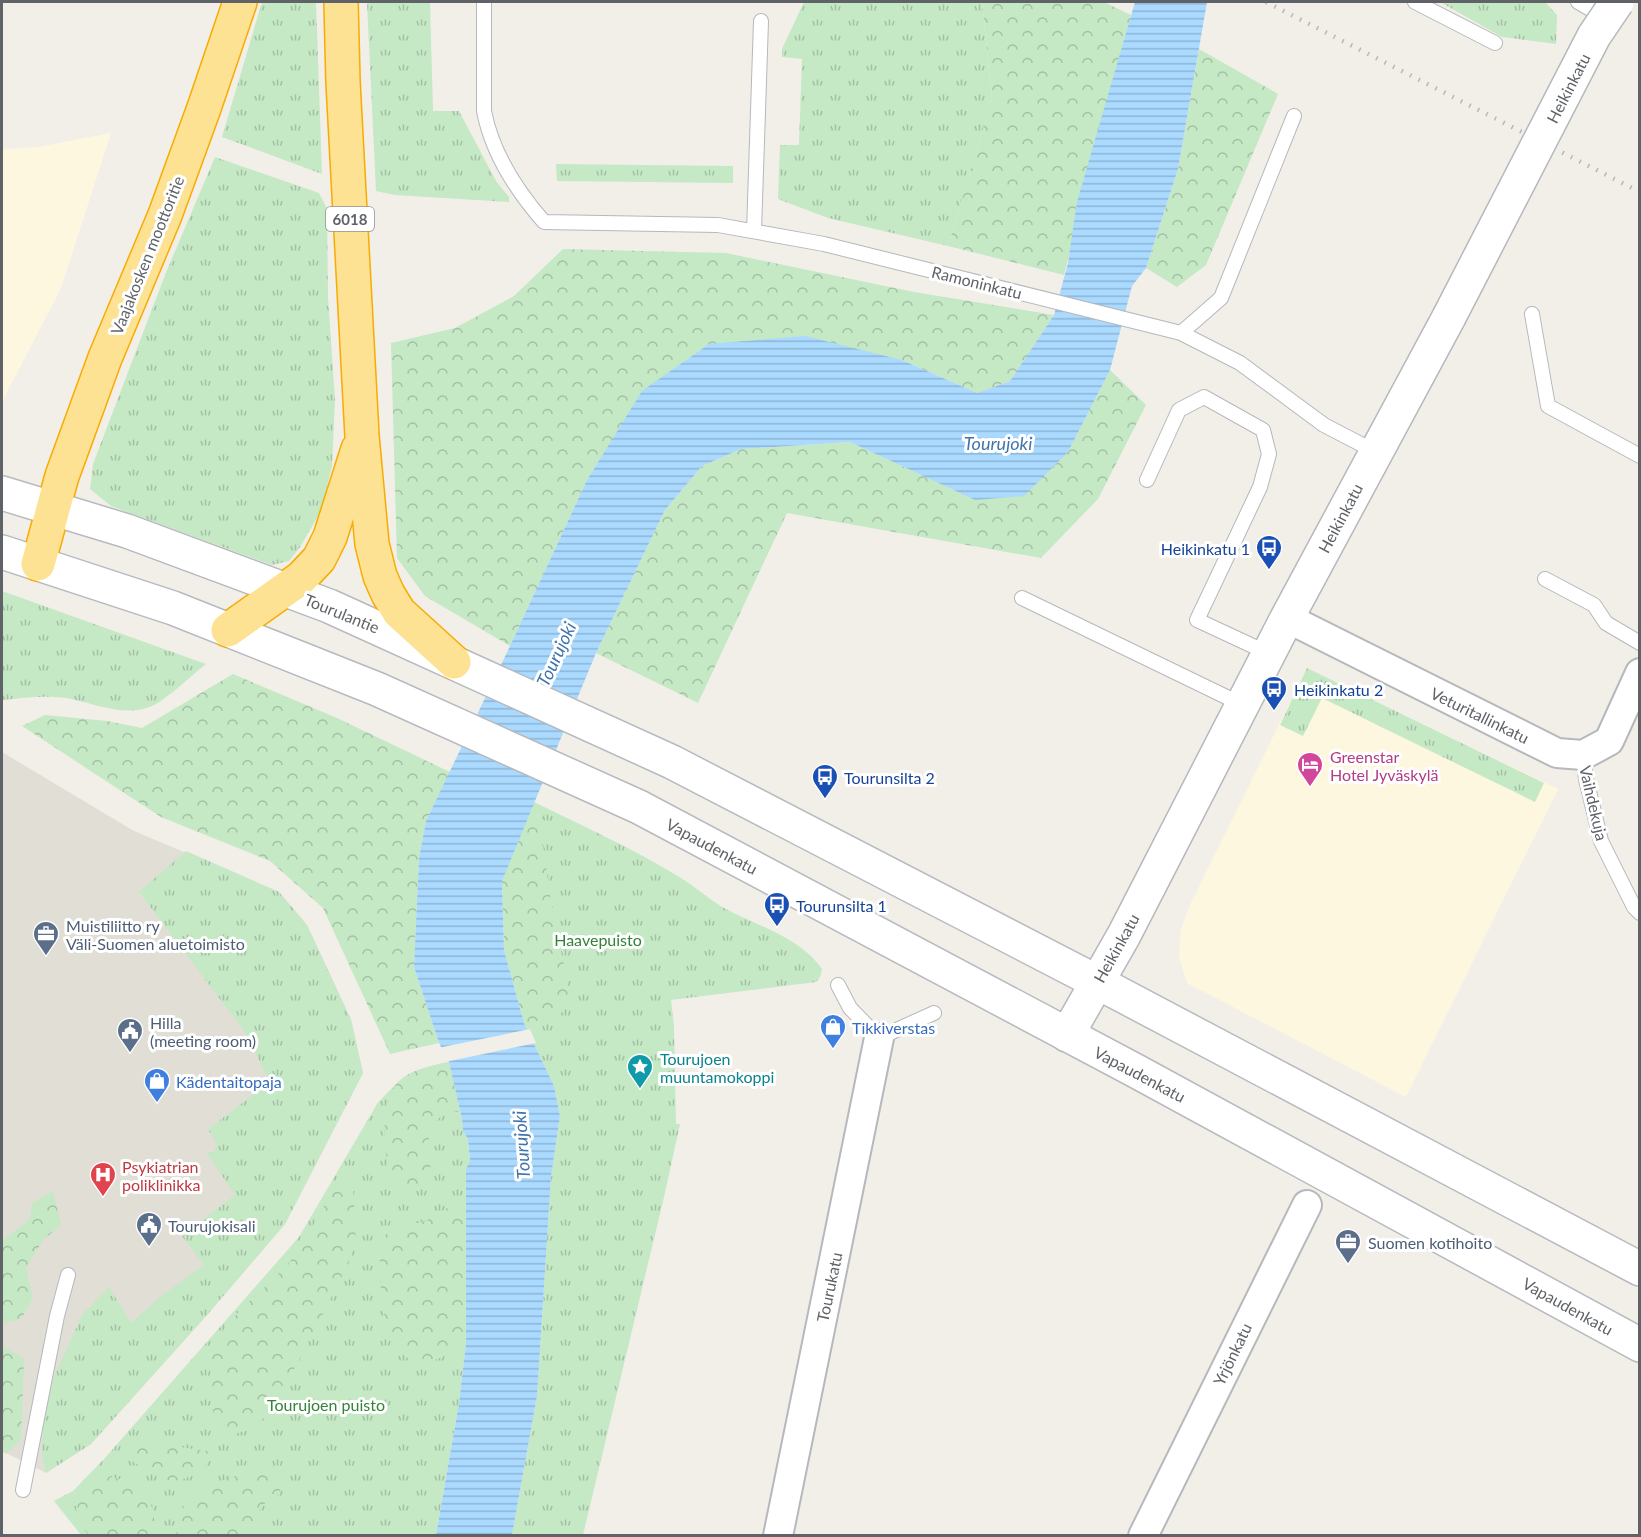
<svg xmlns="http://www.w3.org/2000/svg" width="1641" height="1537" font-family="Lato,sans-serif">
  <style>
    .commercial { fill: #fef7e0 }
    .education { fill: #e1ded6 }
    .grass { fill: url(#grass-tufts) }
    .forest { fill: url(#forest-crowns) }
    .water { fill: url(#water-rules) }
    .pier { fill: #f1efe8 }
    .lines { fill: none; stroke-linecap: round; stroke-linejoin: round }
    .service-casing { stroke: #b5b8bc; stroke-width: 16 }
    .minor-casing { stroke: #b5b8bc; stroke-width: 32 }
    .tertiary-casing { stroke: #b5b8bc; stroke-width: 36 }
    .secondary-casing { stroke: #b6babf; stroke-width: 36 }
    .motorway-casing { stroke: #f9ab00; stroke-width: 36 }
    .service { stroke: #fff; stroke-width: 14 }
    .minor { stroke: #fff; stroke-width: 28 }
    .tertiary { stroke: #fff; stroke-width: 33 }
    .secondary { stroke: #fff; stroke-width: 33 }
    .motorway { stroke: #fde293; stroke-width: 33 }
    .rail { stroke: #b6b7b8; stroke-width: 4.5; stroke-dasharray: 1.5 8; stroke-linecap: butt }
    .tertiary-bridge-casing { stroke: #b5b8bc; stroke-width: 36; stroke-linecap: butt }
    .tertiary-bridge { stroke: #fff; stroke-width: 33 }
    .labels { text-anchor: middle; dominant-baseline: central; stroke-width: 6; stroke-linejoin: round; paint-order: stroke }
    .shield { fill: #fff; stroke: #8f9295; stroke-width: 1.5 }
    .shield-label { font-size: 15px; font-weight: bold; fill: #5f6368 }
    .street-label { font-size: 16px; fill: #5f6368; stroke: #fff }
    .transit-label { font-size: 16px; fill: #164399; stroke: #fff; text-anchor: start }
    .hotel-label { font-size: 16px; fill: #b23c85; stroke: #fff; text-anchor: start }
    .service-label { font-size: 16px; fill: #4e5e75; stroke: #fff; text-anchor: start }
    .park-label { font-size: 16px; fill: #348238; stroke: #fff }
    .shop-label { font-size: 16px; fill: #366cbe; stroke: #fff; text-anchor: start }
    .culture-label { font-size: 16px; fill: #0d838f; stroke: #fff; text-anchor: start }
    .health-label { font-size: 16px; fill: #be3a42; stroke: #fff; text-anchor: start }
    .water-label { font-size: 18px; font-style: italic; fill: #4174aa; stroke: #fff }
  </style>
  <defs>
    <pattern id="grass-tufts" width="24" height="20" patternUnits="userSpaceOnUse" patternTransform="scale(1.5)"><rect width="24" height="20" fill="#c5e8c5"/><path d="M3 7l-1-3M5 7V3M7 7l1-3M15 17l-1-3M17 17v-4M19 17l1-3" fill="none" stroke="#a3c0a4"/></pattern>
    <pattern id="forest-crowns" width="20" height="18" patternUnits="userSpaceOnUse" patternTransform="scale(1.5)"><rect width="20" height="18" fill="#c5e8c5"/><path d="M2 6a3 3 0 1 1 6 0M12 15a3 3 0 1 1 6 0" fill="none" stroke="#a3c0a4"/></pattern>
    <pattern id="water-rules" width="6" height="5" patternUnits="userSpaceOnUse" patternTransform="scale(1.5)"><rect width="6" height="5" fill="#aadaff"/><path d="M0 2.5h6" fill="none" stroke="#8eb4d2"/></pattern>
  </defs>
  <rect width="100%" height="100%" fill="#f1efe8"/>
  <!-- commercial -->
  <path class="commercial" d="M111,133L61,288L2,402V149L38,147Z
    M1307,668L1558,789L1406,1097L1187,983L1179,957L1181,929L1190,905Z"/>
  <!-- education -->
  <path class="education" d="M2,752L134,831L279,892L307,925L351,1019L363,1073L285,1224L207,1315L91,1444L46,1473L2,1451Z"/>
  <!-- grass -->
  <path class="grass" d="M262,2H316L322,174L222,137Z
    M367,2H430L433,111H459L496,181L509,197V202L395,195L376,191Z
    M804,2H982L992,99L948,246L828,218L778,199L780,145H799L802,59L782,57V49Z
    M1440,2H1545L1557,15L1556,44L1502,37Z
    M215,157L319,193L327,209L328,297L335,400L332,466L321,511L300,547L289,561L272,565L111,506L90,489L93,464L165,275Z
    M556,164L733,166V183L557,181Z
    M2,591L206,664C193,674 166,700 152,706C124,718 94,703 66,698C44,695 23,698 2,700Z
    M1307,668L1544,783L1535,802L1322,698L1303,736L1280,725Z
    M534,802C583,826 634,849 681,878C695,887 708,898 722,907C756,926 799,936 822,969L820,977L816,982L671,1000L674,1027L676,1124H680L664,1197L583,1535H512L537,1396L551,1177L560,1116L554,1086L524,1023L502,881Z
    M186,851L279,892L307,925L351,1020L363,1073L285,1224L207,1315L91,1444L46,1473L42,1456L44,1399L82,1315L109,1287L131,1323L161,1296L204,1265L182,1236L235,1195L206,1152H214L217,1145L208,1129L270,1082L245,1032L139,892Z
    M449,1062L462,1119L463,1131L468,1139L470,1162L466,1170V1343L459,1403L436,1535H81L54,1501L73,1491L104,1459L299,1237L377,1104C401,1077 413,1069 449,1062Z"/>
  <!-- forest -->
  <path class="forest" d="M982,2H1104L1131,15L1064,275L948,246L992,99Z
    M1199,49L1278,94L1206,265L1177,287L1146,268L1178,169Z
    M563,249L726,253L914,292L1054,315L1010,381L977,393L902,360L709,344L642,392L587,480L510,646L425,596L397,558L391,343L455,328L514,296Z
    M1110,370L1146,405L1098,499L1041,558L787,513L698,703L596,653L665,510L702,466L741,449L850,442L975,500L1068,452Z
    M233,674L337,718L450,772L426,821L419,858L414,967L439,1043L390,1054L323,908L270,861L161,817L22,726L45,715L107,721L142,728Z
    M532,807L545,813L541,830L551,901L571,1001C559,1021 546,1019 524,1023L504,950L502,881Z
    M449,1062L460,1111C455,1112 447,1113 442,1116C406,1138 462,1189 396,1188C387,1174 386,1155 385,1139C383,1085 396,1072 449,1062Z
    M343,1183L353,1186L356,1239L348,1265L291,1375L264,1418L250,1429L235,1434L223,1432L215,1426C213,1412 208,1360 213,1348C230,1309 277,1284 300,1248C315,1226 323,1200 343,1183Z
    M53,1191L61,1225L43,1240L26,1268L33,1298L21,1319L2,1324V1241L30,1219L32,1203Z
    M467,1194L466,1343C452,1351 437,1363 421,1362C383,1359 381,1297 380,1269C380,1258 378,1243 386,1234C395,1223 413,1226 425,1221C439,1215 454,1202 467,1194Z
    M4,1347L24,1359L21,1439L6,1454L2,1451V1348Z
    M136,1441L208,1451L210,1460C203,1471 181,1484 168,1480C160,1478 154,1472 147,1469C137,1464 133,1464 128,1455L130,1446Z
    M264,1466L274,1467L282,1473C283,1504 273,1492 261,1508C255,1515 254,1526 252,1535H176L185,1502L202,1488Z
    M106,1476C143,1482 157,1498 154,1535H88C70,1506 69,1489 106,1476Z"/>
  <!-- water -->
  <path class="water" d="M1135,2H1207L1178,169L1146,268L1132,286L1110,370L1068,452L1024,496L975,500L850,442L741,449L702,466L665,510L596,653L502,881L504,950L524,1023L554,1086L560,1116L551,1177L537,1396L512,1535H436L459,1403L466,1343V1169L470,1161L468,1139L463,1131L462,1119L449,1062L439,1043L414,967L419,858L426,821L510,646L587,480L642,391L709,344L805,336L902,360L977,393L1010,381L1054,315L1068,263L1077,202Z"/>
  <!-- pier -->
  <path class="pier" d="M530,1029L536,1043L445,1062L438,1048Z"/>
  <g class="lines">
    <defs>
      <path id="service" d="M484,2V111C492,153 516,190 544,222L718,225L824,244L1181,333L1240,363L1324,425L1376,452
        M1415,2L1495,43
        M1578,2L1606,18
        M754,231L761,21
        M1532,314L1548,406L1640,456
        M1181,333L1221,298L1294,116
        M1147,480L1179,410L1204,397L1263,430L1269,454L1260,487L1197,620L1270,654
        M1545,579L1594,605L1606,623L1640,643
        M1022,598L1243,705
        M1583,755L1586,779L1601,841L1634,907L1640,913
        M838,985L850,1008L879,1038L934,1013
        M23,1490L57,1316L68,1275"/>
      <path id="minor" d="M1287,618L1557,753L1583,755L1609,741L1640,673
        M778,1536L879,1038
        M1143,1536L1307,1205"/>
      <path id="tertiary" d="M1067,1035L1124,935L1287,618L1449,317"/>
      <path id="secondary" d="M2,493L127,531L329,606L672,762L1097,982L1640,1269
        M2,552L173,608L377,689L639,807L1136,1071L1640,1345"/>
      <path id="motorway" d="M341,2L343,82L362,436L372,544L380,576L388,594L399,612L454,662
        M38,564L62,476L105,358L165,215L204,108L240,2
        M228,630L301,578L319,559L330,537L358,449"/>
    </defs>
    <!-- service casing -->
    <use href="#service" class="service-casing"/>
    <!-- minor casing -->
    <use href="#minor" class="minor-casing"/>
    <!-- tertiary casing -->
    <use href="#tertiary" class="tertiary-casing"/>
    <!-- secondary casing -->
    <use href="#secondary" class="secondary-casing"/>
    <!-- motorway casing -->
    <use href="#motorway" class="motorway-casing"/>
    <!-- service -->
    <use href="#service" class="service"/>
    <!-- minor -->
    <use href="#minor" class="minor"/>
    <!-- tertiary -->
    <use href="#tertiary" class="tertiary"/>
    <!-- secondary -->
    <use href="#secondary" class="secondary"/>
    <!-- motorway -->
    <use href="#motorway" class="motorway"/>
    <!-- rail -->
    <path class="rail" d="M1266,2L1640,192"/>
    <defs>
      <path id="tertiary-bridge" d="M1449,317L1594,36L1617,2"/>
    </defs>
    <!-- tertiary-bridge casing -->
    <use href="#tertiary-bridge" class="tertiary-bridge-casing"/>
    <!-- tertiary-bridge -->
    <use href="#tertiary-bridge" class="tertiary-bridge"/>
  </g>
  <!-- icons -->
  <defs>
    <symbol id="bus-pin" viewBox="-11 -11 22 30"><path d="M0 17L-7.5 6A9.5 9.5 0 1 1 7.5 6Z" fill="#1a4fb4" stroke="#fff"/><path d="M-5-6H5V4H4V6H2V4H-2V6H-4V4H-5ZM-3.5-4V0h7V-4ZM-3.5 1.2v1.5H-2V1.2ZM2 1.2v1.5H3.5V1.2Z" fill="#fff"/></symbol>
    <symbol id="hotel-pin" viewBox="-11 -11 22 30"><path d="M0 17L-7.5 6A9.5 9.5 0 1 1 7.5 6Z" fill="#d1479c" stroke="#fff"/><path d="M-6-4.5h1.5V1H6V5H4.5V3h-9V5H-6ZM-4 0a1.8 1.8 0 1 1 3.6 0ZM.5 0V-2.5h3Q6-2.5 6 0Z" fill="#fff"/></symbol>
    <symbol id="office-pin" viewBox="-11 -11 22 30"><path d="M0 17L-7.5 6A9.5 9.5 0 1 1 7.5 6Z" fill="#5c6f8a" stroke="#fff"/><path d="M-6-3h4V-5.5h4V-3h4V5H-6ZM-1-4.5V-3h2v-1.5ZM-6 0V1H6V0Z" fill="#fff"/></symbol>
    <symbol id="shop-pin" viewBox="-11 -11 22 30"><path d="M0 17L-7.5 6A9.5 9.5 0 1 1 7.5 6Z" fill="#3f7fe0" stroke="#fff"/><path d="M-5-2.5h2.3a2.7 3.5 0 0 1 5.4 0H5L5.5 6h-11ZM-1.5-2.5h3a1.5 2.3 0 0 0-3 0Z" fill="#fff"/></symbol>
    <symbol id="civic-pin" viewBox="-11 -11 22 30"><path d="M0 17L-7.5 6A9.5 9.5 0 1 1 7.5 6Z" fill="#5c6f8a" stroke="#fff"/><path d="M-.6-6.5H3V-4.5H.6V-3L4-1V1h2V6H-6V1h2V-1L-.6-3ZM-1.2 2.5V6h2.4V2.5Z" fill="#fff"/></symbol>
    <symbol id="sight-pin" viewBox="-11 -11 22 30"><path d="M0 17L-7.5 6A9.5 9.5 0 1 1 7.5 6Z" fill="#0f9aa8" stroke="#fff"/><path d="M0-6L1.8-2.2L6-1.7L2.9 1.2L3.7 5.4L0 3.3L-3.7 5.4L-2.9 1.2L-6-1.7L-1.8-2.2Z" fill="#fff"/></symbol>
    <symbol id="hospital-pin" viewBox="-11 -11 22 30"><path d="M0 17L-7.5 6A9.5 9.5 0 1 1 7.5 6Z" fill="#e0444e" stroke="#fff"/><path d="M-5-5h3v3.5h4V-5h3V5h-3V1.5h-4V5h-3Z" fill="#fff"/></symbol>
  </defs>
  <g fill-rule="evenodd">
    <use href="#bus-pin" x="1254" y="533" width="30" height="40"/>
    <use href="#bus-pin" x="1259" y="674" width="30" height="40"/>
    <use href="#hotel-pin" x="1295" y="750" width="30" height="40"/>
    <use href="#bus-pin" x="810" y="762" width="30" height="40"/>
    <use href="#bus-pin" x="762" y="890" width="30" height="40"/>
    <use href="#office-pin" x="31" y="919" width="30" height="40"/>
    <use href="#shop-pin" x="818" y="1012" width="30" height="40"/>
    <use href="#civic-pin" x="115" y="1016" width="30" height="40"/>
    <use href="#sight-pin" x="625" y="1052" width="30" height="40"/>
    <use href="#shop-pin" x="142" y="1066" width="30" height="40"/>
    <use href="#hospital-pin" x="88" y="1160" width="30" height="40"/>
    <use href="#civic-pin" x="134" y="1210" width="30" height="40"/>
    <use href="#office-pin" x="1333" y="1227" width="30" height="40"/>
  </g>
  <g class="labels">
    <!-- shield labels -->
    <rect class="shield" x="326" y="207" width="48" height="24" rx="4.5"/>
    <g class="shield-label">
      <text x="350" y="219">6018</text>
    </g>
    <!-- street labels -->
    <g class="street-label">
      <text transform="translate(1568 88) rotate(-63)">Heikinkatu</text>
      <text transform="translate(147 255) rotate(-68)">Vaajakosken moottoritie</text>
      <text transform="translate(977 282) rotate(14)">Ramoninkatu</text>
      <text transform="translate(1340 518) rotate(-62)">Heikinkatu</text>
      <text transform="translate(342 613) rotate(22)">Tourulantie</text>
      <text transform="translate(1480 715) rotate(26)">Veturitallinkatu</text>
      <text transform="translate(1594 803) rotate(77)">Vaihdekuja</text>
      <text transform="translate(712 846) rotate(28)">Vapaudenkatu</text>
      <text transform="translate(1116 948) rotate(-61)">Heikinkatu</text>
      <text transform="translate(1140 1074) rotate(28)">Vapaudenkatu</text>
      <text transform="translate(829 1287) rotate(-78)">Tourukatu</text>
      <text transform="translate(1568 1306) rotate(29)">Vapaudenkatu</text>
      <text transform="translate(1232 1354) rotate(-64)">Yrjönkatu</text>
    </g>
    <!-- transit labels -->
    <g class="transit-label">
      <text x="1250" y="548" text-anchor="end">Heikinkatu 1</text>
      <text x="1294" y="689">Heikinkatu 2</text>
      <text x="844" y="777">Tourunsilta 2</text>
      <text x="796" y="905">Tourunsilta 1</text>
    </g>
    <!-- hotel labels -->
    <g class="hotel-label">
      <text x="1330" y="756">Greenstar<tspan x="1330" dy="18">Hotel Jyväskylä</tspan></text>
    </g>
    <!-- service labels -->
    <g class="service-label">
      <text x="66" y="925">Muistiliitto ry<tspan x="66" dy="18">Väli-Suomen aluetoimisto</tspan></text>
      <text x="150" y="1022">Hilla<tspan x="150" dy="18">(meeting room)</tspan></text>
      <text x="168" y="1225">Tourujokisali</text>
      <text x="1368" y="1242">Suomen kotihoito</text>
    </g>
    <!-- park labels -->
    <g class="park-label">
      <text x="598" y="939">Haavepuisto</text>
      <text x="326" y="1404">Tourujoen puisto</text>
    </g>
    <!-- shop labels -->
    <g class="shop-label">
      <text x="852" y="1027">Tikkiverstas</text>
      <text x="176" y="1081">Kädentaitopaja</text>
    </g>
    <!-- culture labels -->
    <g class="culture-label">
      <text x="660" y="1058">Tourujoen<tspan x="660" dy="18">muuntamokoppi</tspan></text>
    </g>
    <!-- health labels -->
    <g class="health-label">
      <text x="122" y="1166">Psykiatrian<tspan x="122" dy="18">poliklinikka</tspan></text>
    </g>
    <!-- water labels -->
    <g class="water-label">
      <text x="998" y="443">Tourujoki</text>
      <text transform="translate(556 654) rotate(-65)">Tourujoki</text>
      <text transform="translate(521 1145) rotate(-94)">Tourujoki</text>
    </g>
  </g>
  <!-- border -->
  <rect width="1641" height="1537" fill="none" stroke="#5f6368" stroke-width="6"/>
</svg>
